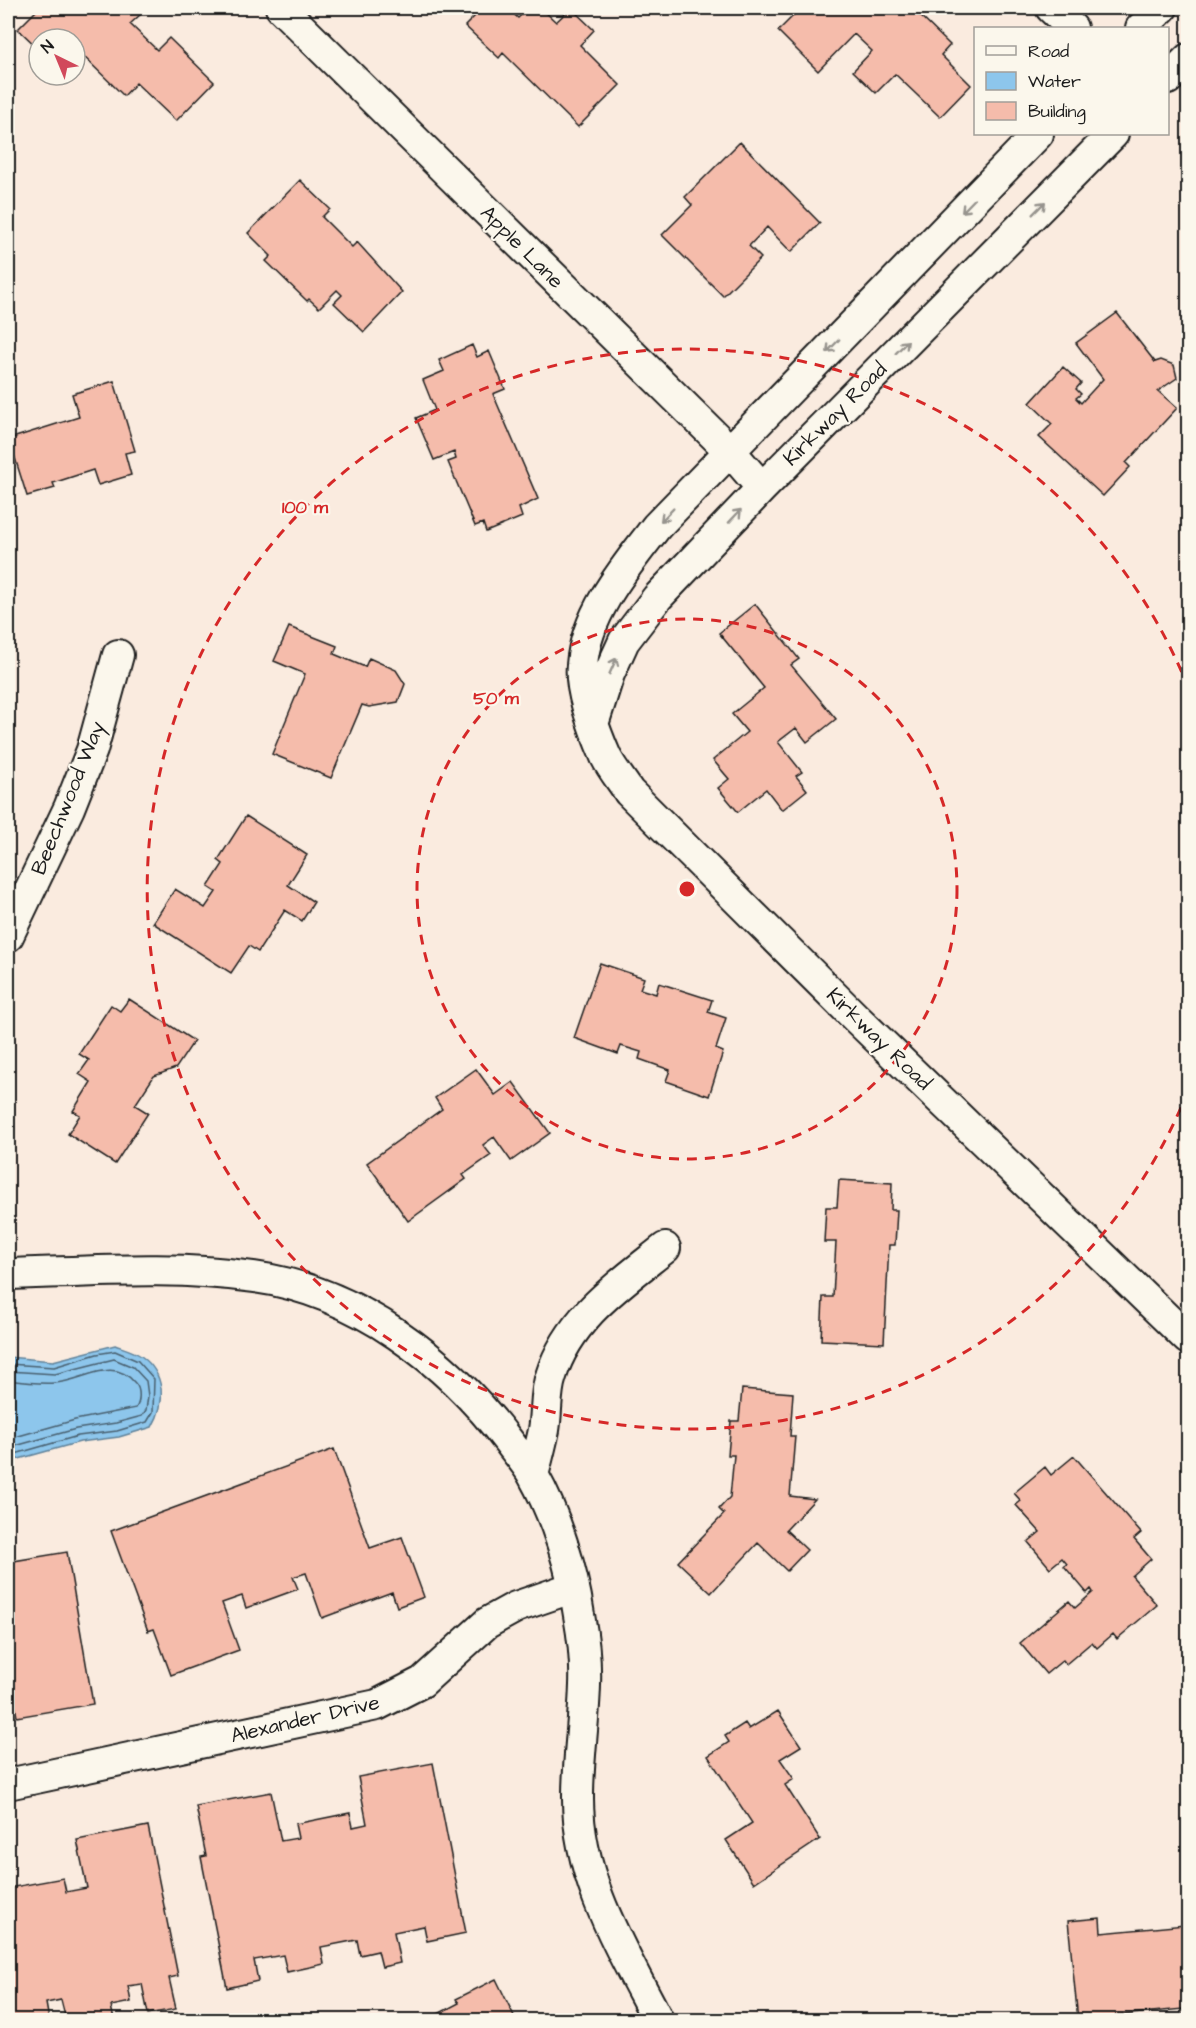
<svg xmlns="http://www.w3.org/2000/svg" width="1196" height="2028" font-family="'Architects Daughter',sans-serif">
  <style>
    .water { fill: #8dc6ec; stroke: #608299; stroke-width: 1.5 }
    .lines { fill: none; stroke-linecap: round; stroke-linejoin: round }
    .shore { stroke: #49606f; stroke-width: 1.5 }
    .building { fill: #f5bcab; stroke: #1c1c1c; stroke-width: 1.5 }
    .minor-casing { stroke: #1c1c1c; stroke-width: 34 }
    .minor { stroke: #fbf7ec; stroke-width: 30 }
    .oneway { stroke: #97948e }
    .ring { fill: none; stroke: #d62828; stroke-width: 3; stroke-dasharray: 10 8 }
    .labels { text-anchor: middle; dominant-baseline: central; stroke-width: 4.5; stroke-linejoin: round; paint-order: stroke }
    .street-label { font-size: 21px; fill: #1c1c1c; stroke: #fbf7ec }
    .centre { fill: #d62828; stroke: #fbf7ec; stroke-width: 3 }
    .ring-label { font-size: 18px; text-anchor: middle; font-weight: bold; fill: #d62828; stroke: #fbf7ec; stroke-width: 4.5; stroke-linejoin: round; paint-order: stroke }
  </style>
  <rect width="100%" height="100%" fill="#faebdf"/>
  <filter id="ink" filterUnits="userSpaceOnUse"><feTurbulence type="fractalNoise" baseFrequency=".0167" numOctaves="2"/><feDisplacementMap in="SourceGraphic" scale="12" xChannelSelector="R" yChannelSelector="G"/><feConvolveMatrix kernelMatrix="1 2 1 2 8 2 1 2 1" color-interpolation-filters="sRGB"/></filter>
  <g filter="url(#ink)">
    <!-- water -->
    <path class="water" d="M115,1345C123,1348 134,1351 141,1356C166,1374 166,1403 152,1427L119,1437L80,1442L8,1462V1357L53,1361Z"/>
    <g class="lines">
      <!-- shore -->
      <path class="shore" d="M8,1364L54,1367L97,1354L115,1351L138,1361L154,1379L153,1412L147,1422L117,1431L78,1436L8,1456
        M8,1371L55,1374L114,1359L133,1367L146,1381L148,1396L146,1410L142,1416L116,1423L76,1429L8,1448
        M8,1380C23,1382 38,1384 54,1383C83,1382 112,1355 135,1383C141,1389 140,1402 136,1408L75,1420L8,1439"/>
    </g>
    <!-- building -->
    <path class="building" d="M39,8H134L141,14L130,24L157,50L169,38L214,82L176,121L136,83L124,96L75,48V39H39V49L18,29Z
      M483,8H507L518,18L529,8H541L556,22L571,8L594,30L580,45L620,85L578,127L503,53L499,58L465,26Z
      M801,8H912L950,45L941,55L971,85L940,117L895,74L876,93L853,71L872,51L854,34L818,71L778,31Z
      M740,142L820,223L791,252L767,227L749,246L761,258L723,296L662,235L692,205L685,197Z
      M300,180L330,209L322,217L352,247L357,242L402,292L364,332L334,303L342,295L337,290L319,308L309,299L307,301L266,261L271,256L248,233Z
      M1117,313L1155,362L1161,360L1174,365L1177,378L1158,391L1177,408L1126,463L1130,467L1103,496L1039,437L1052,424L1030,403L1063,367L1081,383L1076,389L1081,394L1076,398L1081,403L1103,379L1076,343Z
      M472,345L477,357L489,351L505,389L493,394L538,499L519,508L522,517L486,532L483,523L475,526L448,462L456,459L454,452L434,460L416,418L435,410L423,380L444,371L439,360Z
      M114,381L135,451L125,453L131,475L98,485L93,470L53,483L55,488L27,496L9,439L79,417L72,394Z
      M755,604L799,659L791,665L836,719L807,742L796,728L778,742L802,772L796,776L807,790L782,810L766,789L738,812L718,788L729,779L713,760L747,732L732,714L764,688L719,633Z
      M289,627L337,646L334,654L365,667L369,658L396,670L405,684L398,702L369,707L362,705L331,778L272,754L305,674L274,661Z
      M246,816L307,855L288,885L314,902L302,921L285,910L258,952L249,946L231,973L153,923L175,889L205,908L216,892L208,887L223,864L218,860Z
      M600,963L644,978L640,989L656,994L659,983L712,1000L708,1012L726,1018L716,1049L723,1052L709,1096L666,1081L670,1070L639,1059L641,1052L621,1046L618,1054L574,1038Z
      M129,999L194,1041L176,1068L154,1076L135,1105L148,1113L115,1164L68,1134L80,1115L73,1111L91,1082L79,1074L89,1060L79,1054L111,1005L120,1011Z
      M476,1069L495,1095L513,1082L550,1133L511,1161L494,1137L483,1145L491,1155L463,1175L466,1179L408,1221L367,1163L442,1109L435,1098Z
      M839,1180L892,1183L891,1210H897L895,1245H889L884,1343L821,1340L823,1297H833L836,1242H824L826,1207H837Z
      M742,1389L793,1393L790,1436H795L790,1496L815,1499L786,1530L807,1550L787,1571L758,1543L711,1593L678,1562L724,1514L719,1509L730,1497L734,1455H728L731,1421H739Z
      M334,1449L370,1548L402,1537L424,1597L397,1607L392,1592L322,1618L306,1573L293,1577L298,1589L246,1608L242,1596L222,1603L239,1650L171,1675L154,1629L148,1631L111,1531Z
      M1074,1456L1141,1533L1134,1539L1151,1559L1132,1576L1157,1605L1117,1639L1113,1634L1097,1648L1092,1642L1066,1664L1063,1660L1046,1674L1020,1643L1069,1601L1075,1608L1093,1592L1091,1589L1087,1593L1064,1566L1067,1564L1062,1558L1050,1568L1028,1542L1040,1532L1016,1505L1021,1501L1014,1493L1045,1467L1051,1475Z
      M67,1552L93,1704L17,1717L10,1676L8,1677V1562Z
      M778,1711L801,1746L780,1759L794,1779L785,1785L820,1839L754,1883L726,1840L752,1823L708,1756L729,1742L725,1736L745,1723L749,1729Z
      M433,1763L466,1933L427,1941L424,1926L394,1932L400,1963L382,1967L378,1951L360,1955L357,1940L321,1947L324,1964L287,1972L283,1955L254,1960L258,1981L227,1988L201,1857L206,1856L196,1806L271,1792L281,1841L298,1838L295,1824L350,1813L353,1827L367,1824L358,1777Z
      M148,1826L178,1976L169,1978L176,2009L148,2014L142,1984L128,1986L131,2002L111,2006L114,2020H66L61,2000L46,2003L49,2020H8V1903H12L8,1888L63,1878L66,1892L87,1888L77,1840Z
      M1100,1918L1101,1933L1185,1925L1188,1946V2020H1184L1183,2009L1121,2015V2020H1078L1068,1921Z
      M496,1979L516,2020H436L434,2016L459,2003L456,1999Z"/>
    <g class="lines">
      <defs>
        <path id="minor" d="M281,8L731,452L762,488
          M1051,8L1072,28
          M1141,28L1162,8
          M1168,79L1188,59
          M1038,134L657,526C626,566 586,613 582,665C579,690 596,734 606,757C612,769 622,781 629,792L855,1017L1188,1339
          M594,721L609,674L624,641L657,598L762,488L1113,134
          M8,936L69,808L92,750L118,655
          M8,1274C89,1272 173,1265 254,1277C357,1291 448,1361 509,1442C517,1453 527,1464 533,1475C556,1516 572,1568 579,1615C583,1637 586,1662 585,1685C584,1722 578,1759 578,1796C577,1878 622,1950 658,2020
          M533,1475C537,1460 541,1445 544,1430C547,1413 545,1393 551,1376C569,1318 620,1284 665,1248
          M8,1784L377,1705L422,1682L487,1623L516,1607L574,1587"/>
      </defs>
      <!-- minor casing -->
      <use href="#minor" class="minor-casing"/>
      <!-- minor -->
      <use href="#minor" class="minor"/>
    </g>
    <!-- one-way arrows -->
    <defs><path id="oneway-shaft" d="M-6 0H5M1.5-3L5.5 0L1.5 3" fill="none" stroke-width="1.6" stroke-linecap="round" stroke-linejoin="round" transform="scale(1.5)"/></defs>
    <g class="oneway">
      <use href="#oneway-shaft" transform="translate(968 206) rotate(134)"/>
      <use href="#oneway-shaft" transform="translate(1039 208) rotate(-45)"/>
      <use href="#oneway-shaft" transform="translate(833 346) rotate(134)"/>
      <use href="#oneway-shaft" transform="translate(902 347) rotate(-45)"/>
      <use href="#oneway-shaft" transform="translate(667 515) rotate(135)"/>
      <use href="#oneway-shaft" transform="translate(735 516) rotate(-47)"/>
      <use href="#oneway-shaft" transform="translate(613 666) rotate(-66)"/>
    </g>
  </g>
  <!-- distance rings -->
  <g class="ring">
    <circle cx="687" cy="889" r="270"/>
    <path d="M1188 1091A540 540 0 1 1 1188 687"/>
  </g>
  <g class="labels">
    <!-- street labels -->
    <g class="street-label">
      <text transform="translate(522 247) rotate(45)">Apple Lane</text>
      <text transform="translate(835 414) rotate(-45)">Kirkway Road</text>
      <text transform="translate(68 798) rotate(-68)">Beechwood Way</text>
      <text transform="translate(879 1039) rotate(44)">Kirkway Road</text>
      <text transform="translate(305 1719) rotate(-13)">Alexander Drive</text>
    </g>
  </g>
  <circle cx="687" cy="889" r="9" class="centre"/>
  <g class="ring-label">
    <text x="305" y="513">100 m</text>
    <text x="496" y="704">50 m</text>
  </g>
  <!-- margin -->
  <rect width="1196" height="2028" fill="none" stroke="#fbf7ec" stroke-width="30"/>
  <rect x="15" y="15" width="1166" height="1998" fill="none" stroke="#1c1c1c" stroke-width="2" filter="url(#ink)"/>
  <!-- legend -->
  <rect x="974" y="27" width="195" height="108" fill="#fbf7ec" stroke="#a29f99" stroke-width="1.5"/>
  <rect x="986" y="46" width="30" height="9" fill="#fbf7ec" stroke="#a29f99" stroke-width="1.5"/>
  <text x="1028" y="57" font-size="18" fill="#1c1c1c">Road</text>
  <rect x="986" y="72" width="30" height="18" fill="#8dc6ec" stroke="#a29f99" stroke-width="1.5"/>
  <text x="1028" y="87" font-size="18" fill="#1c1c1c">Water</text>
  <rect x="986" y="102" width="30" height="18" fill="#f5bcab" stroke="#a29f99" stroke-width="1.5"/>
  <text x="1028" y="117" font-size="18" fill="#1c1c1c">Building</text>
  <!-- north arrow -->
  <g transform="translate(57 57) rotate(317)"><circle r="28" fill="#fbf7ec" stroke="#a29f99" stroke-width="1.5"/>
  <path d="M0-4.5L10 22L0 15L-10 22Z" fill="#d1495b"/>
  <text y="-9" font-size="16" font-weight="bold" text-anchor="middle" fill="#1c1c1c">N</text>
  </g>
</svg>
